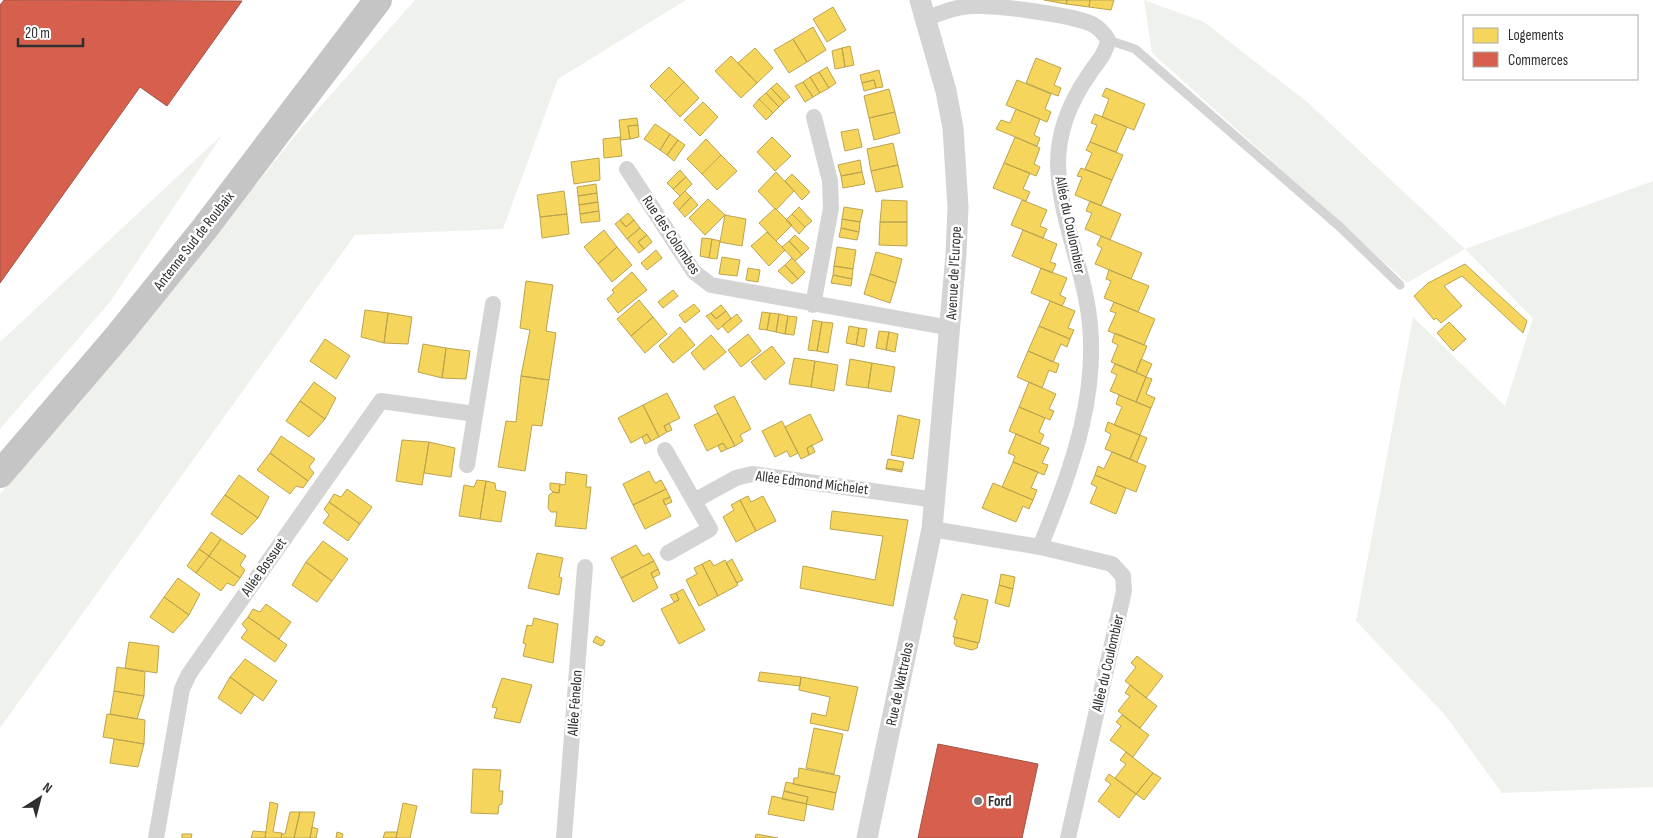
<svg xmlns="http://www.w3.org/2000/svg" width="1653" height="838" font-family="'Sofia Sans Condensed',sans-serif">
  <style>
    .green { fill: #eff2ec }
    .homes { fill: #f6d55c; stroke: #bba44f }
    .shops { fill: #d6604d; stroke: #a45244 }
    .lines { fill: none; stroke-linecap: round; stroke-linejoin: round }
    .service { stroke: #d4d4d4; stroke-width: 9 }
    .minor { stroke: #d4d4d4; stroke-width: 16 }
    .tertiary { stroke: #d4d4d4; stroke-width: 21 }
    .trunk { stroke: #c5c5c5; stroke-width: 28 }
    .poi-dot { fill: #787878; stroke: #fff; stroke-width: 2 }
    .labels { text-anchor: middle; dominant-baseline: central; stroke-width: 5; stroke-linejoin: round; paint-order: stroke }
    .street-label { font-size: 15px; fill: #303030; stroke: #fff }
    .poi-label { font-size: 15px; font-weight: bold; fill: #303030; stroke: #fff; text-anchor: start }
  </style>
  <rect width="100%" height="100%" fill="#fff"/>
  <!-- green -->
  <path class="green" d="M415,0H686L558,79L503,229L355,235L0,728V494L87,394L303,126Z
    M1144,0L1204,22L1306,101L1465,249L1653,181V787L1502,793L1445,715L1356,621L1413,317L1505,406L1533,318L1465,249L1407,283L1152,53Z
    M222,135L110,302L0,429V342Z"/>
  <!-- homes -->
  <path class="homes" d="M1044,0H1067L1066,4Z
    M1067,0H1090L1089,7L1066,4Z
    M1090,0H1114L1111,10L1089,7Z
    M833,7L846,30L827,42L813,19Z
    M813,27L826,50L807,62L793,39Z
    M793,39L807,62L789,73L774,50Z
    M850,46L854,65L845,67L842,48Z
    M755,48L773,68L757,83L738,63Z
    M842,48L845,67L835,69L832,51Z
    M731,56L757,83L741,98L715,71Z
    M1036,58L1061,68L1054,85L1061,88L1058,96L1026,83Z
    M669,67L684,82L665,101L650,86Z
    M827,67L836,83L829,88L819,72Z
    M879,70L883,87L876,88L874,80L862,83L860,75Z
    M819,72L829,88L820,93L810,77Z
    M810,77L820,93L813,97L803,82Z
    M874,80L876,88L864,91L862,83Z
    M1017,80L1051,94L1045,109L1051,112L1047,122L1006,105Z
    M684,82L699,98L680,117L665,101Z
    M803,82L813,97L805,102L795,86Z
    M777,83L790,97L784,102L771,88Z
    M771,88L784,102L779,107L766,93Z
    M1106,88L1145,104L1134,130L1102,117L1109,99L1102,96Z
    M889,89L895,112L869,118L864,96Z
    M766,93L779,107L773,113L759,99Z
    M759,99L773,113L766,120L753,106Z
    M703,102L718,117L700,136L684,120Z
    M1016,109L1040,119L1034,135L1040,138L1037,146L996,129L1001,120L1010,123Z
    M895,112L900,133L874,140L869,118Z
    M1095,114L1127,127L1116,152L1090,142L1097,125L1091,123Z
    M637,118L638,125L628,126L630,139L621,140L619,120Z
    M655,124L670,134L660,150L644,139Z
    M638,125L639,137L630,139L628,126Z
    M858,129L862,147L845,151L841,132Z
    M670,134L678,140L667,155L660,150Z
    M620,137L622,156L604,158L603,139Z
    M772,137L791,156L775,171L757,152Z
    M1015,137L1040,148L1034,164L1040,167L1036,176L1004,163Z
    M706,139L721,155L702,174L687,159Z
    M678,140L685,145L674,161L667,155Z
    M1090,142L1123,155L1112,180L1085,169L1092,153L1086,150Z
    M893,143L898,165L871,171L867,149Z
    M721,155L737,171L717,190L702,174Z
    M599,158L600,180L574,184L571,162Z
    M860,160L862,172L841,176L838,165Z
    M1004,163L1030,173L1023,189L1030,192L1026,201L993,188Z
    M898,165L903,187L876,192L871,171Z
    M1081,168L1112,180L1101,206L1075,195L1082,177L1077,176Z
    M680,170L686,177L673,189L667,183Z
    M776,172L794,191L776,210L758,191Z
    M862,172L865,184L843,188L841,176Z
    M792,174L810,192L802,200L785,181Z
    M686,177L692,184L680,196L673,189Z
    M596,184L597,193L578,196L577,187Z
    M564,191L567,214L540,217L537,195Z
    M685,191L691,197L679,210L673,203Z
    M597,193L598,202L579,205L578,196Z
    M691,197L698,205L685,217L679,210Z
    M708,199L725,215L705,235L689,218Z
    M882,200L907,201V222H880Z
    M1022,200L1047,210L1040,226L1047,229L1043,238L1011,225Z
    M1090,201L1121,214L1110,240L1085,229L1092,213L1086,211Z
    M598,202L599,211L580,214L579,205Z
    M799,207L812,221L805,227L792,214Z
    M844,207L863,210L860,222L842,219Z
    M775,208L792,225L776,241L759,223Z
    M599,211L600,221L581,223L580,214Z
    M628,213L634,220L626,227L620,220Z
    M567,214L569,234L542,238L540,217Z
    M792,214L805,227L799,234L786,220Z
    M725,215L746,219L742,246L720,242Z
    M842,219L860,222L859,232L841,228Z
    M620,220L626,227L634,220L640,228L627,239L615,224Z
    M880,222H907V246L879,245Z
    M640,228L647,235L638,242L644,249L639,253L627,239Z
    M841,228L859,232L857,240L839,237Z
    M604,230L617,247L598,264L584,247Z
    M1023,230L1057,244L1050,262L1056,264L1052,273L1012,256Z
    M767,232L785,250L769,266L751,246Z
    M647,235L652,242L644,249L638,242Z
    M795,235L809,248L802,255L789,241Z
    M1101,236L1142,253L1131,279L1095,264L1102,248L1097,245Z
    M702,238L712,239L709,258L700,256Z
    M712,239L720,241L717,259L709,258Z
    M789,241L802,255L795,261L782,247Z
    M617,247L632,265L612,282L598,264Z
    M837,247L856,250L853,269L834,266Z
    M656,250L662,258L647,270L641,263Z
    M876,252L902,259L896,283L870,274Z
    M722,257L740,260L737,276L719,274Z
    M792,258L805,272L798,279L785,265Z
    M1465,264L1527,321L1523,333L1462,276L1444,286L1462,306L1441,323L1436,318L1434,320L1414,296L1428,283Z
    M785,265L798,279L792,284L778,271Z
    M834,266L853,269L852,279L833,275Z
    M748,268L760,270L758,282L746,280Z
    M1041,268L1067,278L1060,295L1066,298L1062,306L1031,293Z
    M1109,270L1149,286L1138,312L1104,298L1111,281L1106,279Z
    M632,272L647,290L618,313L607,299L614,293L612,290Z
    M870,274L896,283L890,303L864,294Z
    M833,275L852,279L851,286L831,283Z
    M526,281L553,285L546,331L556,333L549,380L521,376L530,330L520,328Z
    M673,290L678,296L663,308L658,302Z
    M639,300L653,317L631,336L617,319Z
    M1050,301L1075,311L1068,328L1074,330L1070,339L1039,326Z
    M1114,302L1155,319L1144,345L1108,331L1116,313L1110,311Z
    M694,304L700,311L685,323L679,315Z
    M721,305L726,311L716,319L711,313Z
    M365,310L388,313L384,343L361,337Z
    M726,311L731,318L718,330L706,316L711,313L716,319Z
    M762,312L770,313L767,330L759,329Z
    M388,313L412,317L408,344L384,343Z
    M770,313L779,314L776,332L767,330Z
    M737,314L742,321L728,333L722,326Z
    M779,314L788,316L785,334L776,332Z
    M788,316L797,317L794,335L785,334Z
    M653,317L667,334L645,353L631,336Z
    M813,320L822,322L817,351L808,350Z
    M822,322L833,323L828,353L817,351Z
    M1449,322L1466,339L1453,351L1437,333Z
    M849,326L859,328L856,345L846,343Z
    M1039,326L1070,339L1067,347L1061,344L1053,362L1028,351Z
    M680,327L695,345L673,363L659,346Z
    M859,328L867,329L864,347L856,345Z
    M879,331L889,332L886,350L876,348Z
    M889,332L898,334L895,352L886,350Z
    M1115,333L1147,346L1136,372L1111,362L1118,345L1112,342Z
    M748,334L761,351L741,367L728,350Z
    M711,335L726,352L704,370L691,353Z
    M325,339L350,356L336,379L310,361Z
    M423,344L446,348L442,378L418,372Z
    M772,346L785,363L765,380L751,362Z
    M446,348L470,351L466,379L442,378Z
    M1028,351L1059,364L1056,373L1049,370L1042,388L1017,377Z
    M794,358L815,361L811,387L789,384Z
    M850,359L872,363L868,388L846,385Z
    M1141,359L1152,364L1146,377L1136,372Z
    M815,361L838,365L834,391L811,387Z
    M872,363L895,367L891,392L868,388Z
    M1115,364L1146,377L1136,402L1110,391L1117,375L1111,372Z
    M521,376L549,380L542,426L532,425L525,471L498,467L506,421L516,422Z
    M1146,377L1152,379L1146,394L1155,398L1151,408L1136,402Z
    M314,382L336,398L325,419L300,401Z
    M1029,382L1056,394L1049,409L1054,411L1050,420L1019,407Z
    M667,393L680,418L664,426L667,432L659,437L643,405Z
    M1119,395L1151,408L1140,435L1114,425L1122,407L1116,404Z
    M734,396L751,429L740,435L743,441L735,446L714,406Z
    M300,401L325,419L309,437L286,421Z
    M643,405L659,437L651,441L647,434L631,443L618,418Z
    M1019,407L1045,418L1039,432L1044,435L1040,444L1009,431Z
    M718,413L735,446L727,449L723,443L707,451L694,425Z
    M810,414L823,440L807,448L809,455L801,459L785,427Z
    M898,415L920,420L913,459L891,455Z
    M782,421L798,453L790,457L787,451L775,457L762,431Z
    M1108,422L1140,435L1130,459L1105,449L1111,434L1105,431Z
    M669,423L672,430L667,432L664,426Z
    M647,434L651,441L645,444L642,437Z
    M1016,434L1049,448L1042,463L1048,465L1044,475L1013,462L1015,456L1008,453Z
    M1140,435L1147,438L1137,462L1130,459Z
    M281,436L315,459L309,467L314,473L308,481L270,453Z
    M402,440L429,442L422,485L396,481Z
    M429,442L455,448L451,477L424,473Z
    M723,443L727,449L721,452L718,446Z
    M812,445L815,452L809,455L807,448Z
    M1112,452L1146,466L1136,492L1095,475L1098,466L1104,469Z
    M270,453L308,481L303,488L296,486L290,494L257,470Z
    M888,459L904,462L902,470L886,468Z
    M1013,462L1038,472L1031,488L1037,490L1033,500L1002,487Z
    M886,468L902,470V472L886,469Z
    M649,471L655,483L661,480L666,489L633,505L623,484Z
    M566,472L587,475L586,487H591L586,529L555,526L557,512H551L548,508L549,495L553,492L559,493L560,484L565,485Z
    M239,475L269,497L258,518L225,495Z
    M1095,475L1126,488L1116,514L1090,503L1097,487L1091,484Z
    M477,480L486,481L480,519L459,516L464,485L474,487Z
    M486,481L495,483L496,490L506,492L501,522L480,519Z
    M550,483L560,484L559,493L553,492L550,489Z
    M993,483L1033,500L1029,509L1023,506L1016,522L982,508Z
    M347,489L372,507L360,524L329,502L334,494L341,497Z
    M666,489L670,497L663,500L671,516L645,529L633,505Z
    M225,495L258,518L242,535L211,514Z
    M748,496L751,502L763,496L776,521L756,531L740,500Z
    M670,497L672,502L665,505L663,500Z
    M740,500L756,531L736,542L723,517L734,510L731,505Z
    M329,502L360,524L348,541L323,523L329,515L324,509Z
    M832,511L908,520L893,606L800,588L803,566L875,580L883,536L830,529Z
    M211,532L221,539L209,556L199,549Z
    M221,539L246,556L240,565L245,570L240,578L209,556Z
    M323,541L348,559L332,581L306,562Z
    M636,545L643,556L649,553L654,561L621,578L611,558Z
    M199,549L209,556L196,573L187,566Z
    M537,553L563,558L559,577L562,578L559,595L528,588Z
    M209,556L240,578L234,586L227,583L221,591L196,573Z
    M732,559L743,580L737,583L726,563Z
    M710,560L714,566L725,560L738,585L718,596L702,564Z
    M654,561L658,569L651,573L658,588L633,602L621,578Z
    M306,562L332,581L317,602L292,585Z
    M702,564L718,596L699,606L686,580L697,574L694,568Z
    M658,569L660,574L653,578L651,573Z
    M1001,574L1015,577L1013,589L999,585Z
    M178,578L200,594L189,615L164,597Z
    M999,585L1013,589L1009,607L995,603Z
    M683,589L705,630L679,644L661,609L679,600L676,593Z
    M676,593L679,600L674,602L670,595Z
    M962,594L988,600L979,643L953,637L957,620L954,619Z
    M164,597L189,615L173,633L150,617Z
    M266,604L291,622L279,639L248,617L253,609L260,612Z
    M248,617L287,645L275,662L241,638L247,630L242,624Z
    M534,618L558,624L553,663L523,656L526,644L523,643L527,625L532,626Z
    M596,636L605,641L602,646L593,642Z
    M955,637L978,643L977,648L972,650L956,646L954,643Z
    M129,642L159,646L157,673L125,668Z
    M1137,656L1163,676L1146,698L1125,681L1136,667L1131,663Z
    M245,659L277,681L263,701L230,677Z
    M117,667L145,672L144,696L114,691Z
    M760,672L801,677L800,686L758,681Z
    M230,677L254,695L241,714L218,698Z
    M801,677L858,687L848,731L810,723L812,713L826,716L830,697L799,690Z
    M502,678L532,685L520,723L494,718L497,708L492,707Z
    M1130,685L1157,706L1140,728L1118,711L1130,696L1125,693Z
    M114,691L144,696L137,719L110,714Z
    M107,714L145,720L144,744L103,737Z
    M1122,715L1149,735L1133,757L1110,740L1121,726L1116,722Z
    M814,728L843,734L834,774L806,768Z
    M114,739L144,744L138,767L110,763Z
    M1126,752L1153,773L1136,794L1115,778L1126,764L1120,760Z
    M799,768L840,776L836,793L793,784L794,778H798Z
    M473,769L501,770L499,791H503L502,804L499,805L498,814L471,813Z
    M1153,773L1161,778L1144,800L1136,794Z
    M1109,774L1136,794L1119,818L1098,801L1111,784L1105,780Z
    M786,782L836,793L833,810L806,804L808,797L784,791Z
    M784,791L808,797L806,804L782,799Z
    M772,796L807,804L804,821L768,814Z
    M270,802L278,804L273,832L282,833L281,838H265Z
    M403,803L417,806L410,838H396Z
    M290,812H300L294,838H281L282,834H285Z
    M300,812H315L310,838H294Z
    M312,827L318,829L316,838H310Z
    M253,831L266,832L265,838H251Z
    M337,832L343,834L342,838H336Z
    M385,832H397L396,838H383Z
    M182,834H192L191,838H182Z
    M756,834L778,838H755Z"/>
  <!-- shops -->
  <path class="shops" d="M4,0L242,1L167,106L140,87L0,283V5Z
    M938,744L1038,764L1022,838H918Z"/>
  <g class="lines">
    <!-- service -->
    <path class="service" d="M1108,40L1135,49L1340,227L1400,285"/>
    <!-- minor -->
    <path class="minor" d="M925,19C941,13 957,6 974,6C997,5 1072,15 1092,24C1099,28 1104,33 1108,40C1106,55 1095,64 1088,76C1070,102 1058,132 1058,164C1059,210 1077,253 1086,298C1104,385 1072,468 1040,547L1112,564L1123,576L1124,591L1068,838
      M627,169L694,272L711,285L951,328
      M813,305L831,208L830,181L814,117
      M665,450L710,529L668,553
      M467,465L493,304
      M694,501L736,478L752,474L936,500
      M932,529L1040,547
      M156,838L182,689L189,674L381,401L475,414
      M564,838L585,567"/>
    <!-- tertiary -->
    <path class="tertiary" d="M867,838L932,529L956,254L958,207L953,128L946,91L920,0"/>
    <!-- trunk -->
    <path class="trunk" d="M0,474L118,336L205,228L378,0"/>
  </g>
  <!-- markers -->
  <circle class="poi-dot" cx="978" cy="801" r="5"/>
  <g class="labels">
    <!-- street labels -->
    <g class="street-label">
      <text transform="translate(1070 225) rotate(78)">Allée du Coulombier</text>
      <text transform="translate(671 235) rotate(56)">Rue des Colombes</text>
      <text transform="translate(194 241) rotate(-52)">Antenne Sud de Roubaix</text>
      <text transform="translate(954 273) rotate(-87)">Avenue de l'Europe</text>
      <text transform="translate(812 483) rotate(7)">Allée Edmond Michelet</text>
      <text transform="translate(264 567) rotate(-55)">Allée Bossuet</text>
      <text transform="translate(1108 663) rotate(-77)">Allée du Coulombier</text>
      <text transform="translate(900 684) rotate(-78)">Rue de Wattrelos</text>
      <text transform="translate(575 703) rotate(-86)">Allée Fénelon</text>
    </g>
    <!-- poi labels -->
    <g class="poi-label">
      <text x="988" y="801">Ford</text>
    </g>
  </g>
  <!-- legend -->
  <rect x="1463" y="15" width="175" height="65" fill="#ffffff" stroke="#acacac"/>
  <rect x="1473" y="28" width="25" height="15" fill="#f6d55c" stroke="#acacac"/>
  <text x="1508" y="40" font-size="15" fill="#303030">Logements</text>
  <rect x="1473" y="52" width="25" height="15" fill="#d6604d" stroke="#acacac"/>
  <text x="1508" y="65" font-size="15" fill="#303030">Commerces</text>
  <!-- north arrow -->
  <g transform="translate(40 798) rotate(36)" stroke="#ffffff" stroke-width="4" paint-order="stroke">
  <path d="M0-4L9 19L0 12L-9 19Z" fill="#303030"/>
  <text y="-8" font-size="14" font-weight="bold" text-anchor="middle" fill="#303030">N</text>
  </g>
  <!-- scale -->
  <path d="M18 38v8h65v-8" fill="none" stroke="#303030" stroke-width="2.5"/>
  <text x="25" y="38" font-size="15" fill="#303030" stroke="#ffffff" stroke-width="4" paint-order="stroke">20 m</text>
</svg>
